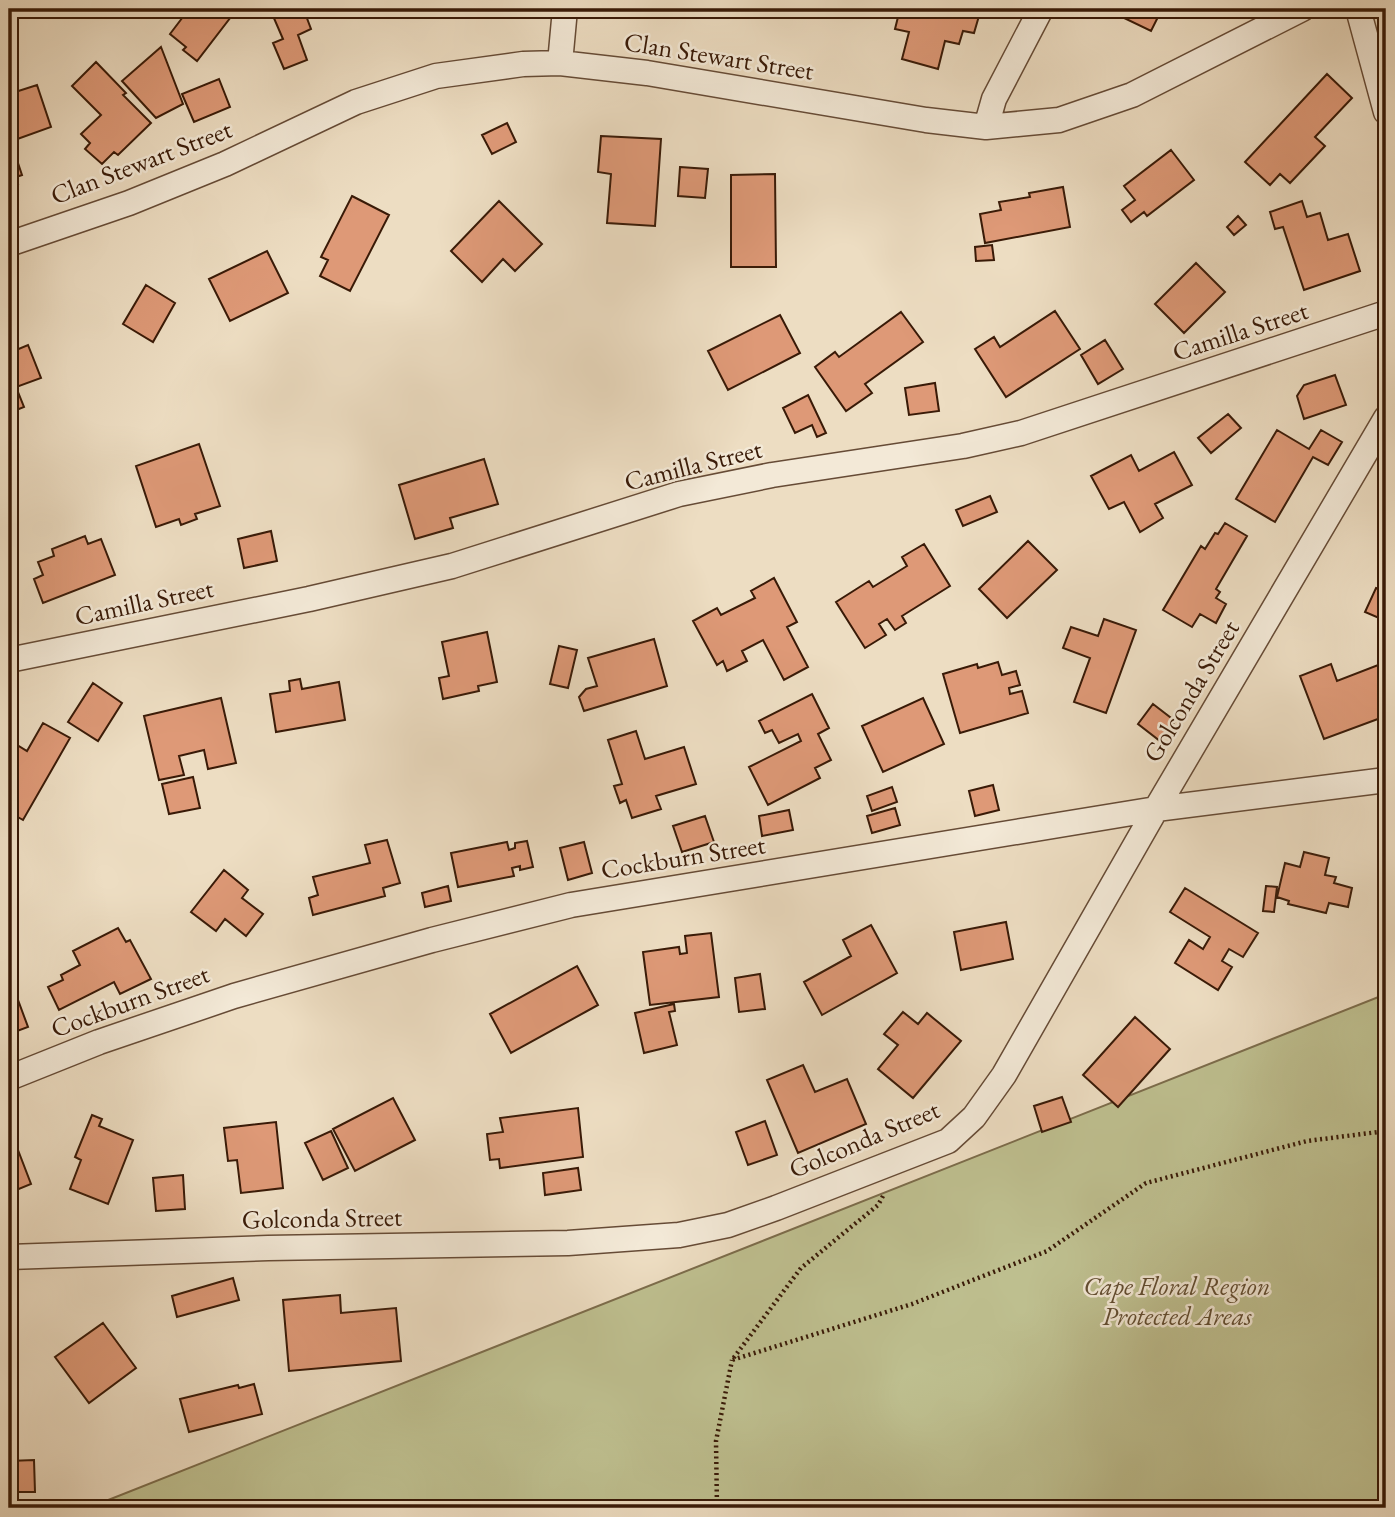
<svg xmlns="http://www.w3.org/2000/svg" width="1395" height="1517" font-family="'EB Garamond',serif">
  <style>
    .green { fill: #bebf8f; stroke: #7c6c4b; stroke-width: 2 }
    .building { fill: #de9977; stroke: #391a07; stroke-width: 2 }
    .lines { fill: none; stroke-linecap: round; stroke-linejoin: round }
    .street-casing { stroke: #664b36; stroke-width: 27 }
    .path { stroke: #391a07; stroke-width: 4.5; stroke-dasharray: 2 3.5; stroke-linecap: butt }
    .street { stroke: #f3e9d7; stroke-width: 24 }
    .labels { text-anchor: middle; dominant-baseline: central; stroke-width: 5; stroke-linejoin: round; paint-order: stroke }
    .street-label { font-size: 26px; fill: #391a07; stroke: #f3e9d7 }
    .park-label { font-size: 26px; font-style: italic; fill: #614c30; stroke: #f3e9d7 }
  </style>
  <rect width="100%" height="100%" fill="#edddc2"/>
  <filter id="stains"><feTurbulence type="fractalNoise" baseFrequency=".00286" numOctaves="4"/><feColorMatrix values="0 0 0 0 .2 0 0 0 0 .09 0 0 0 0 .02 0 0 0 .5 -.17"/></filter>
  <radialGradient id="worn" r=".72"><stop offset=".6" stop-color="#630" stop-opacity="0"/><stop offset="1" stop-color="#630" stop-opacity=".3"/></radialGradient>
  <!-- green -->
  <path class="green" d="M1386,994V1508H88Z"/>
  <!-- building -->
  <path class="building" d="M189,9H237L197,61L183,50L186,47L170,34Z
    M270,9H322L305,13L311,29L298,35L307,60L284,69L273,43L283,39Z
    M900,9H981L974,33L963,31L959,44L945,41L938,69L902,59L909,32L895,29Z
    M1124,9H1162L1151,31L1120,16Z
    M161,47L183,104L156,118L122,81Z
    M96,62L126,93L123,95L151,123L118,155L114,152L102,164L85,149L90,143L81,134L101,115L72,86Z
    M1327,74L1352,98L1315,137L1325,146L1290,183L1280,174L1270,185L1245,162Z
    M219,79L230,107L194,122L182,94Z
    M37,85L51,127L9,142V94Z
    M507,123L516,142L492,154L482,135Z
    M601,136L661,139L655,226L607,223L611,174L598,172Z
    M13,148L22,175L16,177L18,184L9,187V149Z
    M1171,150L1194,180L1147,216L1144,212L1131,222L1122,210L1135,200L1124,186Z
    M680,167L708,169L705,198L678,196Z
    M775,174L776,267H731V175Z
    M1063,187L1070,227L985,243L980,214L1001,210L999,202L1030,197L1029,193Z
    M352,196L389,215L350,291L320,276L328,260L321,257Z
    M499,201L542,244L515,271L503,259L482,282L451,251Z
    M1302,201L1307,217L1320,213L1328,240L1348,234L1360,271L1304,290L1283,227L1275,229L1270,212Z
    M1238,216L1246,225L1234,235L1227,227Z
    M992,245L994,260L976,261L975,247Z
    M267,251L288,293L230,321L209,279Z
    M1196,263L1225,292L1184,333L1155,304Z
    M146,285L175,303L153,342L123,324Z
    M1055,311L1080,349L1006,397L975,349L994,337L1000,347Z
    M901,312L923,342L865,384L872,393L846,411L815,367L835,352L839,357Z
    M780,315L800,353L728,390L708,351Z
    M1105,340L1123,369L1098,384L1081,355Z
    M28,345L41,378L16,387L24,407L9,413V353Z
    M1335,375L1346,405L1304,419L1297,396L1304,385Z
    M935,383L939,411L909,415L905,388Z
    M808,395L826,433L817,437L812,425L795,433L783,408Z
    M1228,414L1241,428L1211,453L1198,438Z
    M1277,430L1309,449L1321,430L1342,442L1328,465L1313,457L1275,522L1236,499Z
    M199,444L220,506L195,514L197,519L181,525L179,519L156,527L136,466Z
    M1174,452L1192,485L1155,504L1163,518L1140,532L1124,502L1109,509L1091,476L1131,455L1139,471Z
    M484,459L498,504L450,518L453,528L415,539L399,485Z
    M990,496L997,512L963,526L956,510Z
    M1225,523L1247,536L1216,589L1220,592L1216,598L1226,604L1216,623L1200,614L1192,627L1163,610L1201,546L1205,549L1215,533L1218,534Z
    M271,531L277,561L244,568L238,539Z
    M85,536L88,544L101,539L115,575L43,603L34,579L43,575L38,562L54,556L52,549Z
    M1028,541L1057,570L1007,618L979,589Z
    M924,544L950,586L902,616L906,623L895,630L887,619L879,624L886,635L865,648L836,602L869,581L873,587L907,566L902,557Z
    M774,578L797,622L787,627L808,667L784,680L763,640L742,651L747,661L727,671L723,661L717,665L693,621L717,608L721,615L755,598L751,591Z
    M1376,588L1386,593V621L1365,612Z
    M1104,619L1136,630L1106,713L1074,702L1090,658L1063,648L1071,627L1098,636Z
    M487,632L497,682L478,686L479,691L443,699L439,678L449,676L442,642Z
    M654,639L667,686L584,711L579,697L586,689L597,686L588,658Z
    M559,646L577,650L568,688L550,684Z
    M998,662L1002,675L1016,671L1020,685L1009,688L1010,694L1022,691L1028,713L960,733L943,674L977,664L978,668Z
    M1386,662V716L1324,739L1300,676L1331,664L1337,681Z
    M300,679L302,689L339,682L345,720L276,732L270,694L290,691L289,681Z
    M93,683L122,703L98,741L68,722Z
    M812,694L829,728L818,734L831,760L815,768L820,778L768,805L749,767L801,741L798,734L779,743L772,730L765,733L759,721Z
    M221,698L236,763L208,769L204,750L179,756L184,775L159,780L144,716Z
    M923,698L944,744L883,772L862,726Z
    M1153,704L1175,721L1160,741L1138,724Z
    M43,723L70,738L23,820L9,812V740L27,751Z
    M636,731L645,759L684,747L696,784L656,796L661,809L632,818L626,800L620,803L614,786L622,784L608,740Z
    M193,777L200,808L169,814L162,784Z
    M993,785L999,810L975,816L969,791Z
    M892,787L897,802L872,811L867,796Z
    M895,808L900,825L872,833L867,816Z
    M789,810L793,830L762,836L759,816Z
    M705,816L714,842L682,852L673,826Z
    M387,840L400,883L383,888L385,896L313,915L309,898L318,895L313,877L370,863L365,845Z
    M527,841L533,867L520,870V866L512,868L514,876L458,887L451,853L507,842L509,850L515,848V843Z
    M584,842L592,873L568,880L560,848Z
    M1304,852L1329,858L1325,875L1336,877L1334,883L1352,888L1348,907L1329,903L1326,913L1288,904L1289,901L1277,897L1285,863L1300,867Z
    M224,870L248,890L242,898L263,914L246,936L225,919L216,931L191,912Z
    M448,886L451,901L425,907L422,893Z
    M1266,886L1277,887L1274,912L1263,911Z
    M1185,888L1258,933L1243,957L1229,949L1222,961L1232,967L1218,990L1175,963L1189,940L1203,949L1210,937L1170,912Z
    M1006,922L1013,959L961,970L954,932Z
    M871,925L897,973L822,1015L804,982L851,956L843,940Z
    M118,928L126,942L130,940L151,979L120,994L114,982L59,1010L48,987L63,980L61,975L80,965L73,951Z
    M711,933L719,997L650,1005L643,952L679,947L680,954L687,953L685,936Z
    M577,966L598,1005L511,1053L490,1014Z
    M760,974L765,1009L739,1012L735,978Z
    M11,981L28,1027L9,1034V982Z
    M674,1004L675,1011L669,1012L677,1045L644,1053L635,1013Z
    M903,1012L918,1024L927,1013L961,1041L913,1098L878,1069L898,1045L884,1034Z
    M1135,1017L1170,1049L1118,1107L1083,1075Z
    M803,1065L815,1092L847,1079L866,1124L798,1153L767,1080Z
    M1062,1097L1071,1122L1042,1132L1034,1106Z
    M393,1098L415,1140L355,1171L333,1129Z
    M578,1108L583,1157L500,1168L499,1159L490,1160L487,1134L503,1132L500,1118Z
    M92,1115L102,1119L99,1126L133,1140L108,1204L70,1189L81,1160L75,1157Z
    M765,1121L777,1155L748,1165L736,1132Z
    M276,1122L283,1188L241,1193L237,1160L228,1161L224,1128Z
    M331,1131L348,1168L323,1180L305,1143Z
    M13,1137L31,1184L9,1193V1139Z
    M578,1168L581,1190L545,1195L543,1173Z
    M183,1175L185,1209L156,1211L153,1178Z
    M233,1278L239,1300L177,1317L172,1296Z
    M340,1295L341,1313L396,1308L401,1361L289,1371L283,1300Z
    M103,1323L136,1368L89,1403L55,1357Z
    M254,1384L262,1414L189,1432L180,1399L238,1385L239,1388Z
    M34,1460L35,1492H9V1461Z"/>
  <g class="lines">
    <defs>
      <path id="street" d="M1358,9L1386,112
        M560,63L565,9
        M986,127L994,99L1041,9
        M9,244L129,203L225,164L356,102L436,76L523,64L560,63L647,73L926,120L986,127L1059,120L1132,95L1302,9
        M9,660L309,599L452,566L679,494L772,475L963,446L1021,433L1386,313
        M9,1078L99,1042L234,996L432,940L571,905L1156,809L1386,780
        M9,1257L268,1248L568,1243L679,1235L728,1225L776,1208L948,1141L974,1117L1004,1075L1156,809L1386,418"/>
    </defs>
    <!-- street casing -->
    <use href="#street" class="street-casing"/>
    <!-- path -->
    <path class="path" d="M883,1196L878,1205L801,1268L732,1360L912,1304L1047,1251L1146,1183L1307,1141L1386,1131
      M717,1508L716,1441L732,1360"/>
    <!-- street -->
    <use href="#street" class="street"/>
  </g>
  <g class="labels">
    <!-- street labels -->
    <g class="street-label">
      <text transform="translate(719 56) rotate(9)">Clan Stewart Street</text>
      <text transform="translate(141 162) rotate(-21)">Clan Stewart Street</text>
      <text transform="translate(1240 331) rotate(-18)">Camilla Street</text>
      <text transform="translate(693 465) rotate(-14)">Camilla Street</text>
      <text transform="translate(144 602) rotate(-12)">Camilla Street</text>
      <text transform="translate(1191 691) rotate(-59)">Golconda Street</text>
      <text transform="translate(683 857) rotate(-9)">Cockburn Street</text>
      <text transform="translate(130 1001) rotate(-20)">Cockburn Street</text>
      <text transform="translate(864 1139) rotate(-23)">Golconda Street</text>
      <text transform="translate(322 1218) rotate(-1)">Golconda Street</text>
    </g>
    <!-- park labels -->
    <g class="park-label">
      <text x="1177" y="1286">Cape Floral Region<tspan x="1177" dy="30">Protected Areas</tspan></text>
    </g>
  </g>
  <!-- margin -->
  <rect width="1395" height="1517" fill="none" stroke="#edddc2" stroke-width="35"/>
  <rect x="10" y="10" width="1374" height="1496" fill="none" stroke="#391a07" stroke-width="3.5"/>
  <rect x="18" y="18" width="1360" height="1482" fill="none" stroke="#391a07" stroke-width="2"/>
  <rect width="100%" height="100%" filter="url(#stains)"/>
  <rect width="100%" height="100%" fill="url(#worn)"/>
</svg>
